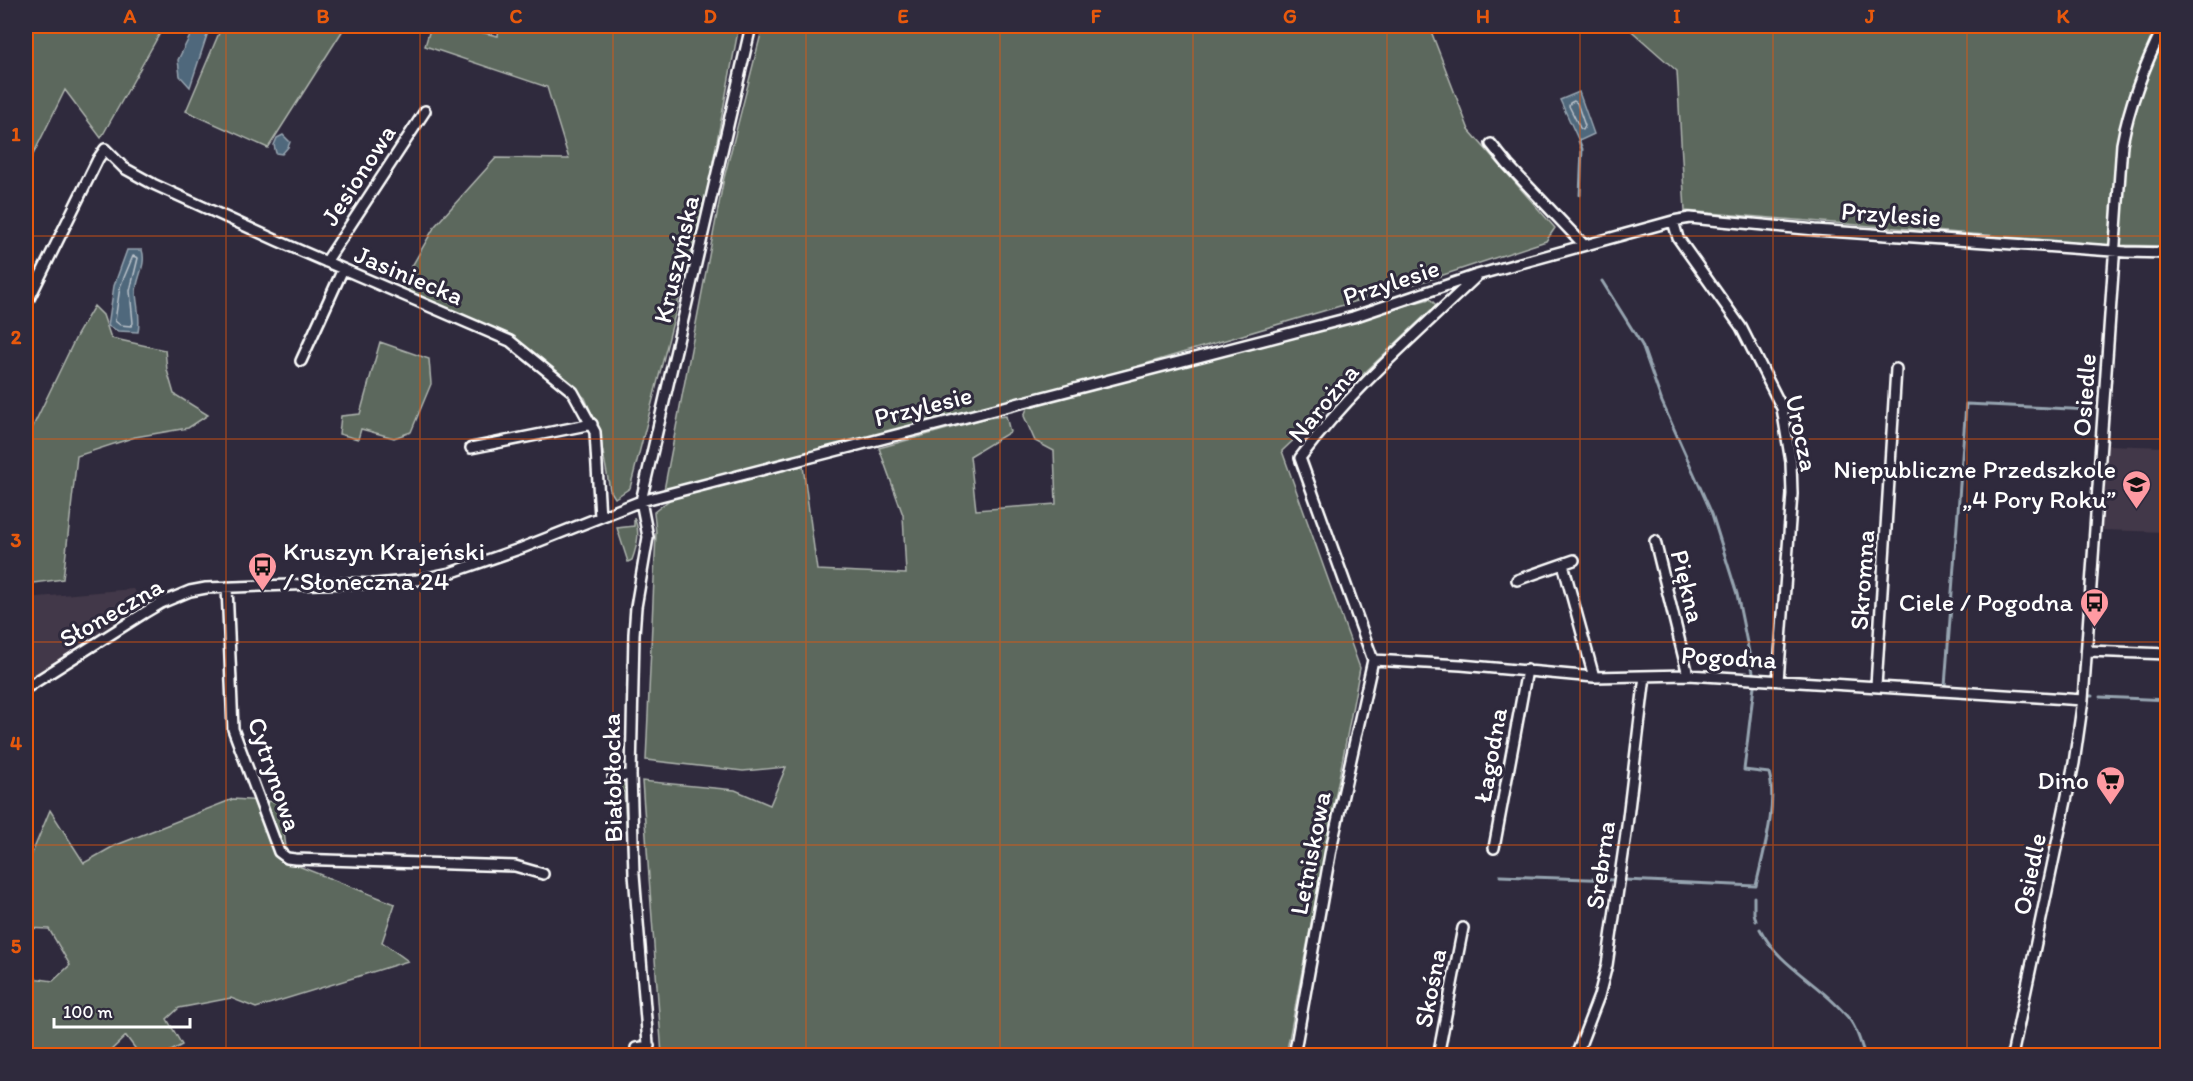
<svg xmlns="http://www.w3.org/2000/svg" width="2193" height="1081" font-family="Itim,sans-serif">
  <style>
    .built { fill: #433848 }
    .green { fill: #5c685d; stroke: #aeb4ae; stroke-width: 1.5 }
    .water { fill: #50677b; stroke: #96a4b0; stroke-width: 1.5 }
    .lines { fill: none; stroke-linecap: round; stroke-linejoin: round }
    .shore { stroke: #b9c2ca; stroke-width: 1.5 }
    .stream { stroke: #96a4b0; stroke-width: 3 }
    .minor-casing { stroke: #fff; stroke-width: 14 }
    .minor { stroke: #2f2a3d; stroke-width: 9 }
    .grid { fill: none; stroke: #e8590c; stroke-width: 1.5; stroke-opacity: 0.55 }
    .labels { text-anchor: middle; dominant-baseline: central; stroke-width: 6; stroke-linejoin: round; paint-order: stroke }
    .street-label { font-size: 26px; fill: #fff; stroke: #2f2a3d }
    .poi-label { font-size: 26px; fill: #fff; stroke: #2f2a3d; text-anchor: end }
    .neatline { fill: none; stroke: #e8590c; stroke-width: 2 }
    .grid-label { font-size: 20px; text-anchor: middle; font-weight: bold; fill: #e8590c }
  </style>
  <rect width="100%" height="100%" fill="#2f2a3d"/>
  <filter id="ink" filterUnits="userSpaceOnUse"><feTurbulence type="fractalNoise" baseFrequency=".0167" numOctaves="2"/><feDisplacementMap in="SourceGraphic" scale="12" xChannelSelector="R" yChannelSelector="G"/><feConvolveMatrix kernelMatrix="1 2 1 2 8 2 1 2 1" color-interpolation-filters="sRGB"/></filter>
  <g filter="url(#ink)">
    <!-- built -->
    <path class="built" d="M2107,445L2167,447V532L2101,530Z
      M133,589L144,601L26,683V598Z"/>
    <!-- green -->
    <path class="green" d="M26,26H164L101,138L65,90L26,169Z
      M222,26H342L343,30L268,148L186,111Z
      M431,26H454L498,36L499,26H739L709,183L723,182L763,26H1429L1469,130L1555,228L1546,241L1431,279L1074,385L1076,391L1430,299L1436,305L1282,451L1360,668L1286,1055H662L642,781L735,790L770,805L786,767L743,771L646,760L656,533L654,512L672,498L803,466L817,570L906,574L903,515L879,448L987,418L1006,416L1010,432L970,456L976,510L1056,504L1054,451L1035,441L1024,416L1028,406L1074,392L1072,386L664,490L723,183H709L630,488L615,498L610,490L599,431L585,398L512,338L400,287L435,226L496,158L569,159L547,87L425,46Z
      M1626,26H2167V246L2108,245L1685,211L1677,71Z
      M94,306L103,315L111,338L165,350L167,370L174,394L208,415L188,428L135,437L77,456L63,579L26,584V441L77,335Z
      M380,342L429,359L431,384L411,432L394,438L361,429L358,439L339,434L341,416L360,414Z
      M634,518C641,532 637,546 632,560L628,562L617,528L634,526Z
      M616,781L622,782L627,789L629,871L624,793Z
      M233,799L280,802L288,862L395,904L382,942L408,961L256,1008L231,998L179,1008L167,1019L182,1045L164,1055H140L126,1036L106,1055H26V988L33,978L53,981L70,965L49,929L26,928V863H28L50,810L84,863L114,846Z"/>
    <!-- water -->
    <path class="water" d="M195,26H210L190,87L180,76L178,60Z
      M1579,92L1594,134L1579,141L1560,100Z
      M283,135L290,142L288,147L282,154L276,153L274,145L277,138Z
      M127,250H142C147,265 136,278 136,293C137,307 141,319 138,332L118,331L108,326L114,286Z"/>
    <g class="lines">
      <!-- shore -->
      <path class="shore" d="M1574,101L1577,103L1585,126L1583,130L1580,128L1569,106L1570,103Z
        M133,256L138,258L130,291L133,323L131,326L120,325L115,321L120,287Z"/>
      <!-- stream -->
      <path class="stream" d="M1579,141L1582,149L1580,195
        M1602,281L1642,345L1662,402L1712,514L1737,594L1753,672
        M1945,686L1966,404L2091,410
        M2090,696H2092
        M2100,697L2168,700
        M1500,876L1615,880
        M1625,880L1756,886C1763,853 1778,805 1769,773L1744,770L1754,686
        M1754,897V913L1756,921
        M1760,929C1779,966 1819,983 1845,1014C1856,1025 1860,1041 1865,1056"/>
      <defs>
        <path id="minor" d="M1491,144L1508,165L1584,245
          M1673,221L1678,238L1741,327L1782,408L1791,462L1792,494L1778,681
          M326,262L425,111
          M26,305L98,159L105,149L124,168L153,184L278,241L510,341L573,392L595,432L600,517
          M301,361L343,269
          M471,448L592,424
          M1655,541L1688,675
          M1563,564L1594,677
          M1517,580L1574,560
          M227,587L233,729L279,852L287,858L295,859L515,866L543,874
          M2088,651L2168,654
          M1373,660L1461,665L1594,677L1688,675L2083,700
          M1373,660L1300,458C1350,391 1415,335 1476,277
          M1876,686L1896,369
          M26,688L144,613L161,603L190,591L206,588L347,583L375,584L417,580L450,573L522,548L641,501L1353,317L1477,275L1673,221L1690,218L1815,230L2126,252L2168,253
          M613,776L631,775
          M1494,848L1527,670
          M636,1048L649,1046
          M649,1056L634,874L631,775L634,634L636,607L648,537L641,501L751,26
          M1294,1056L1331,849L1373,660
          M1438,1056L1463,928
          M1576,1056L1599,996L1607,965L1626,834L1645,676
          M2012,1056L2074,763L2083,700L2122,144C2130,101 2145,64 2164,26"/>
      </defs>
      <!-- minor casing -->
      <use href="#minor" class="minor-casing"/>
      <!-- minor -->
      <use href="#minor" class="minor"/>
    </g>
  </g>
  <!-- grid -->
  <path class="grid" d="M226,26V1056M420,26V1056M613,26V1056M806,26V1056M1000,26V1056M1193,26V1056M1387,26V1056M1580,26V1056M1773,26V1056M1967,26V1056M26,236H2168M26,439H2168M26,642H2168M26,845H2168"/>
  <!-- icons -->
  <defs>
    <symbol id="school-pin" viewBox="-11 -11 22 30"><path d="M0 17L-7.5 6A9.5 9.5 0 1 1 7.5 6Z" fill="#ff9aa2" stroke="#2f2a3d"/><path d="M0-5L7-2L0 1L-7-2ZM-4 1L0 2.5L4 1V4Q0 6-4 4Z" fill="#111"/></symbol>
    <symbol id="bus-pin" viewBox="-11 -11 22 30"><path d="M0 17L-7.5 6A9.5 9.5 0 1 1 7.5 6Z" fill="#ff9aa2" stroke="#2f2a3d"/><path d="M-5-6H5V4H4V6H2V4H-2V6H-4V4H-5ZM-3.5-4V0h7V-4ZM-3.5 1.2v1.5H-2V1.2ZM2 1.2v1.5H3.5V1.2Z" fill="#111"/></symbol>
    <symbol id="supermarket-pin" viewBox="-11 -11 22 30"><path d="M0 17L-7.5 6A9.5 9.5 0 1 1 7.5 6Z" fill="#ff9aa2" stroke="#2f2a3d"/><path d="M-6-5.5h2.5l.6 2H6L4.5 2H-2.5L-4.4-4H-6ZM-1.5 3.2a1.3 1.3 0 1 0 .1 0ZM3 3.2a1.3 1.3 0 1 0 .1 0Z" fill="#111"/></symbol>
  </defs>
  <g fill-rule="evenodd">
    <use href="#school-pin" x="2120" y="468" width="33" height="45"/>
    <use href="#bus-pin" x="246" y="550" width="33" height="45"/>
    <use href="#bus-pin" x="2078" y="586" width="33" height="45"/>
    <use href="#supermarket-pin" x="2094" y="764" width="33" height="45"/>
  </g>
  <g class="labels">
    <!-- street labels -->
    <g class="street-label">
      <text transform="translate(358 175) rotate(-57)">Jesionowa</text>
      <text transform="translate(1891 214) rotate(4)">Przylesie</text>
      <text transform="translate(676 259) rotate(-77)">Kruszyńska</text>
      <text transform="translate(409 275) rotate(23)">Jasiniecka</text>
      <text transform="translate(1391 282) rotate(-18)">Przylesie</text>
      <text transform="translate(2084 395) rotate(-86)">Osiedle</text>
      <text transform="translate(1323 403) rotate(-50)">Narożna</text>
      <text transform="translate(923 406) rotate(-14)">Przylesie</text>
      <text transform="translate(1802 433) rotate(78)">Urocza</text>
      <text transform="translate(1862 580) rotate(-86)">Skromna</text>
      <text transform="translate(1688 586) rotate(76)">Piękna</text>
      <text transform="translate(111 612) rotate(-30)">Słoneczna</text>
      <text transform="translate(1729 657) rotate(3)">Pogodna</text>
      <text transform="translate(1490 755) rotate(-80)">Łagodna</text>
      <text transform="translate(275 774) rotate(71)">Cytrynowa</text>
      <text transform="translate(612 778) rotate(-91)">Białobłocka</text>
      <text transform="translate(1310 853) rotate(-79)">Letniskowa</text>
      <text transform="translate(1600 865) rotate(-82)">Srebrna</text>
      <text transform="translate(2029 874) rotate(-78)">Osiedle</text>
      <text transform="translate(1430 988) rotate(-79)">Skośna</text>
    </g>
    <!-- poi labels -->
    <g class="poi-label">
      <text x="2116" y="469">Niepubliczne Przedszkole<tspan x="2116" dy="30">„4 Pory Roku”</tspan></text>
      <text x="283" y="551" text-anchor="start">Kruszyn Krajeński<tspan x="283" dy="30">/ Słoneczna 24</tspan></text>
      <text x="2073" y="602">Ciele / Pogodna</text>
      <text x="2089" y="780">Dino</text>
    </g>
  </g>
  <!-- margin -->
  <rect width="2193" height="1081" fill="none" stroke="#2f2a3d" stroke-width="66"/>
  <!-- scale -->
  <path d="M54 1018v9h136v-9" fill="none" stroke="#ffffff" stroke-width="3"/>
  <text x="63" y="1018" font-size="18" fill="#ffffff" stroke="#2f2a3d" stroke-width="4.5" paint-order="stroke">100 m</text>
  <rect x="33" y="33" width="2127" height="1015" class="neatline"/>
  <g class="grid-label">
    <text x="130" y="23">A</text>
    <text x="323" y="23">B</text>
    <text x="516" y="23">C</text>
    <text x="710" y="23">D</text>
    <text x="903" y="23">E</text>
    <text x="1096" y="23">F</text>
    <text x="1290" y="23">G</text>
    <text x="1483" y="23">H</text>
    <text x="1677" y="23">I</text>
    <text x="1870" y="23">J</text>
    <text x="2063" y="23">K</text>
    <text x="16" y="141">1</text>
    <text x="16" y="344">2</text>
    <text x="16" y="547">3</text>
    <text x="16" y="750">4</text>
    <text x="16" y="953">5</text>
  </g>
</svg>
